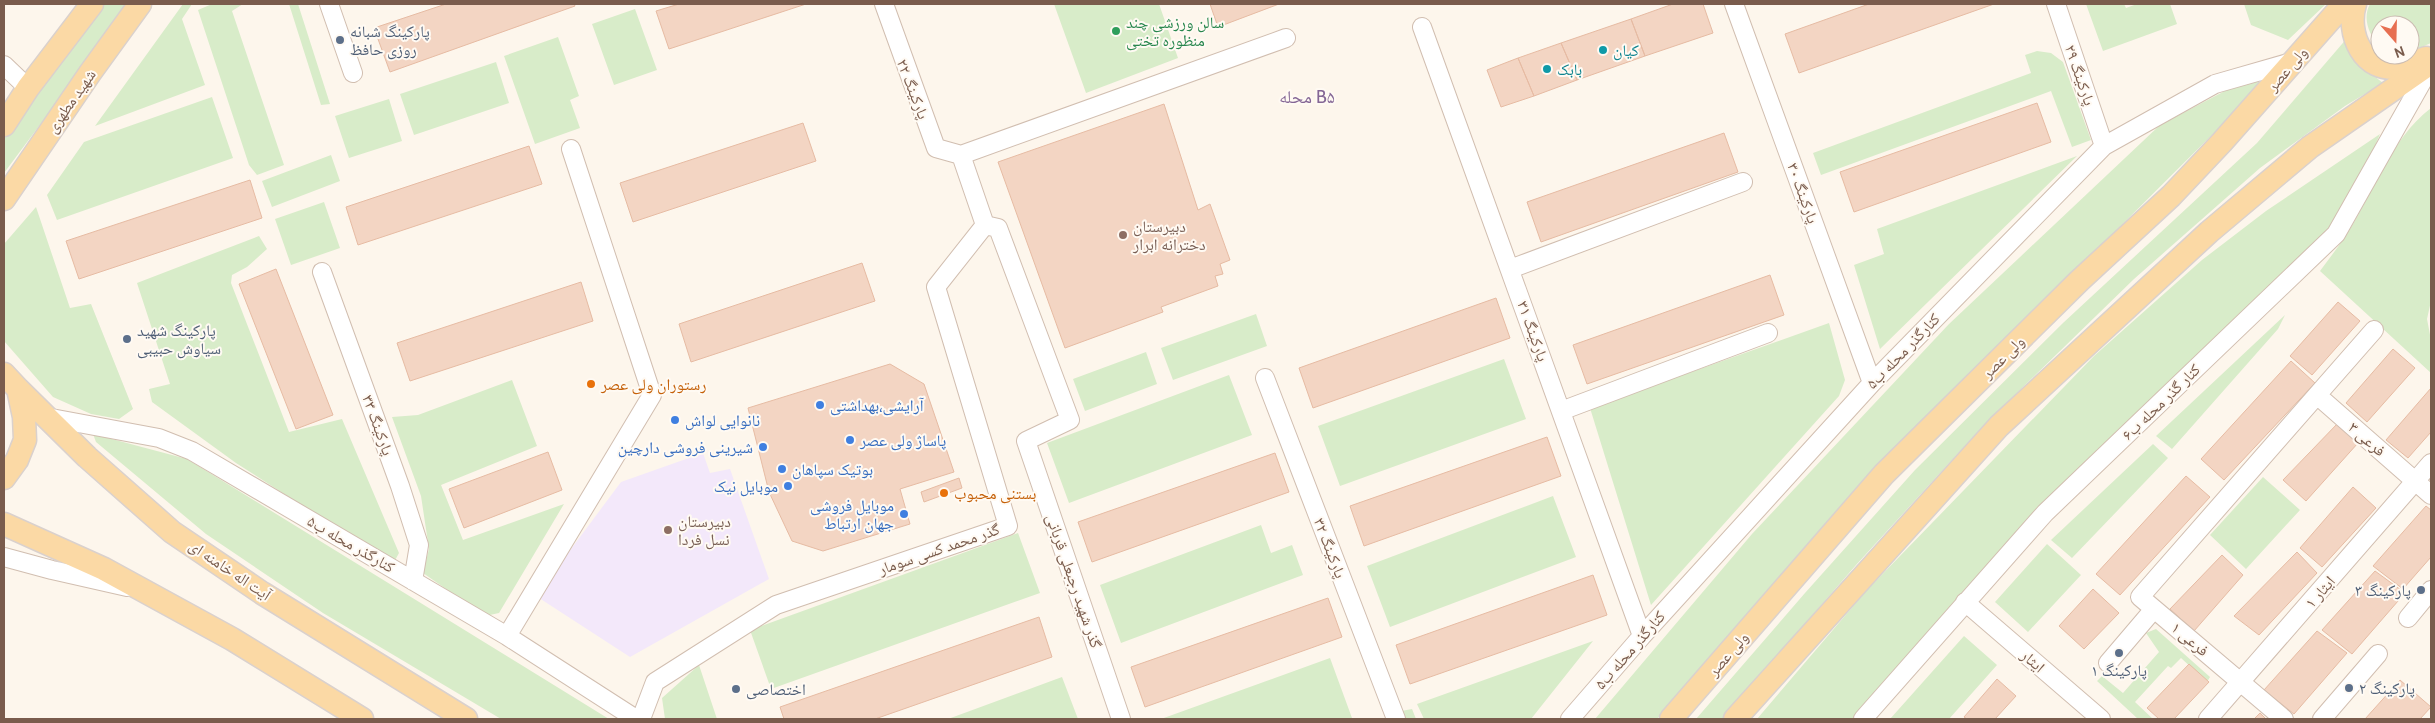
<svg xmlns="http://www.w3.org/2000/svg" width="2435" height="723" font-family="Cabin,'Noto Naskh Arabic',sans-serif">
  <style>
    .education { fill: #f3e8fa }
    .green { fill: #d8ecc9 }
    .building { fill: #f3d5c3; stroke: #e6bba3 }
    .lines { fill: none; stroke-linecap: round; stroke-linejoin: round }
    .minor-casing { stroke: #d1beb0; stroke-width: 20 }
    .major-casing { stroke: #dad1cd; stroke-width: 25 }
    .minor { stroke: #fff; stroke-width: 18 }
    .major { stroke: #fbd9a5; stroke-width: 22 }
    .leisure-dot { fill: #2e9e5b; stroke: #fffaf3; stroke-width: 2 }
    .service-dot { fill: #5c6f8a; stroke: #fffaf3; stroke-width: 2 }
    .culture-dot { fill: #0f9aa8; stroke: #fffaf3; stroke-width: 2 }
    .education-dot { fill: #8d6e63; stroke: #fffaf3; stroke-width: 2 }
    .food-dot { fill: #e8710a; stroke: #fffaf3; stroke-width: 2 }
    .shop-dot { fill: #3f7fe0; stroke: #fffaf3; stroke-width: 2 }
    .labels { text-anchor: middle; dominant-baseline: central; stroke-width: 4; stroke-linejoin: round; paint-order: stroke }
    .leisure-label { font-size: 16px; fill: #27864d; stroke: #fffaf3; text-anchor: start }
    .service-label { font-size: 16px; fill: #4e5e75; stroke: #fffaf3; text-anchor: start }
    .culture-label { font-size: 16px; fill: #0d838f; stroke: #fffaf3; text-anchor: start }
    .street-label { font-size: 16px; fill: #7a5c4d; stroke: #fffaf3 }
    .education-label { font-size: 16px; fill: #785e54; stroke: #fffaf3; text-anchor: start }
    .food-label { font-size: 16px; fill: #c56008; stroke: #fffaf3; text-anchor: start }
    .shop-label { font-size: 16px; fill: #366cbe; stroke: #fffaf3; text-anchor: start }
    .neighbourhood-label { font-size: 18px; fill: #846695; stroke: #fffaf3 }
  </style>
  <rect width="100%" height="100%" fill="#fdf6ec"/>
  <!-- education -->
  <path class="education" d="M703,453L710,473L730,469L769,579L630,657L536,596L621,482Z"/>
  <!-- green -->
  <path class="green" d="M103,4H130L4,173V139Z
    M183,4H192L182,19L205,85L95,126Z
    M212,4H243L232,11L284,165L257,175L249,165L198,10Z
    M289,4H298L330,104L321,105Z
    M1054,4H1159L1178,58L1086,93Z
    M2086,4H2124L2126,8L2137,4H2170L2177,24L2103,51Z
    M2244,4H2326L2288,40L2251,25Z
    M2370,4H2431V43L2410,52V25H2380V46C2369,36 2362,18 2370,4Z
    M635,9L657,70L614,85L592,24Z
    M558,37L579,96L570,100L580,128L535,144L504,56Z
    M2348,37L2369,72L2383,83L2345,106L2260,168L2134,279L1983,426L1856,565L1722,719H1696L1805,593L1915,470L2063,323L2257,143Z
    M2037,51L2051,53L2063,62L2091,140L2072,147L2051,91L1821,175L1813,153L2031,73L2025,55Z
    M496,62L509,103L414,135L400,94Z
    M2271,76L1885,461L1657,719H1595L1752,534L1949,324L2160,125L2242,82Z
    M212,97L233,158L57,220L47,195L84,142Z
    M389,99L402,141L349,158L335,116Z
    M2431,108V301L2427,319L2431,340V373L2320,271C2329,259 2338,247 2347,234C2375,190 2389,141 2431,108Z
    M2380,134L2362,177L2324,237L1995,559L1852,719H1757L1867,590L2094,356L2202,260L2266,211Z
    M331,155L340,181L272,207L262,181Z
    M2077,156L1880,349L1854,265L1884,254L1877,229Z
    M324,202L340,248L291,265L275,219Z
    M36,207L70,308L91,304L133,409L119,419L91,414L53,397L4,341V244Z
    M259,236L267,249L247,267L232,275L231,283L289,432L342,419L399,553L393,564L236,463L152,402L149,389L170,384L137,283Z
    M1256,314L1267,346L1173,380L1161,348Z
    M2285,315L2278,329L2172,449L2156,436Z
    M1829,323L1845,380L1839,396L1651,605L1590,408Z
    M1146,352L1157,384L1085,411L1073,379Z
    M1504,359L1526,419L1340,486L1318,426Z
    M1229,375L1252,435L1069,503L1047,443Z
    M512,380L537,446L441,485L463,540L564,504L499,613L485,616L423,573L429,549L421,496L392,417L418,415Z
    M93,434L187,459L609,719H501L323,613L206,534L96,442Z
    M2153,444L2168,458L2072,558L2051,540Z
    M2263,477L2300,510L2246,569L2210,535Z
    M1553,496L1576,557L1390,627L1367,566Z
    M1261,525L1271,553L1292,545L1303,575L1121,643L1100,585Z
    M1018,533L1040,593L771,689L750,630Z
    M2047,544L2081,575L2028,632L1995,602Z
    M2156,629L2210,677L2207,682L2181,658L2171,668L2168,666L2135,702L2153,719H2138L2097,681L2102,676L2123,693L2159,652L2146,633Z
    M1964,636L1997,665L1949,719H1890Z
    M1593,641L1531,719H1424L1417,704Z
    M1330,658L1352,718L1161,719Z
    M699,665L717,719H665L662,698Z
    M1062,677L1078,719H948Z
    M1412,709L1416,719H1399L1396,712Z"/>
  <!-- building -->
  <path class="building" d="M446,4H574L575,6L390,72L374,28Z
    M679,4H806L669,49L656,11Z
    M1210,4H1279L1218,27Z
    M1673,4H1703L1713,33L1645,56L1631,19Z
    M1869,4H1994L1799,73L1785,34Z
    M1631,19L1645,56L1577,80L1561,43Z
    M1561,43L1577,80L1534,96L1518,58Z
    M1518,58L1534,96L1501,107L1487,70Z
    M2037,103L2051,142L1854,212L1840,172Z
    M1164,104L1198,210L1210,204L1230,260L1220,264L1223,274L1215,276L1218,286L1161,307L1163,312L1065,348L998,162Z
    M803,123L816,161L633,222L620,183Z
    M1724,133L1738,172L1541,242L1527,202Z
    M529,146L542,184L358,245L346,207Z
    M250,180L262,218L79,279L66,241Z
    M862,263L875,301L691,362L679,324Z
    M276,269L333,415L296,429L239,284Z
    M1770,275L1784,315L1587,384L1573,345Z
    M581,282L593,321L410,381L397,343Z
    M1496,298L1510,338L1313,408L1299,368Z
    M2338,302L2360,321L2312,375L2290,356Z
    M2393,349L2415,368L2367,422L2346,403Z
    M2291,361L2315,383L2224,480L2201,459Z
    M890,364L924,384L954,472L900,489L910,524L823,551L792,541L769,492L748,408Z
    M2431,388V432L2408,458L2386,440Z
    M2338,423L2358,443L2306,501L2283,480Z
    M1547,437L1561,476L1364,546L1350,506Z
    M548,452L562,490L464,528L449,489Z
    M1275,453L1289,492L1092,562L1078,522Z
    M2186,476L2210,497L2120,595L2096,574Z
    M959,478L962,488L924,502L921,492Z
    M2353,487L2376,508L2322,567L2300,548Z
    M2426,506L2431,510V557L2403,589L2373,566Z
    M2297,552L2317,573L2259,635L2234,616Z
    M2222,555L2243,575L2194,631L2170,609Z
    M2375,571L2405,593L2352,654L2322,630Z
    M1593,575L1607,615L1410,684L1396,645Z
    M2093,589L2119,613L2084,649L2059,626Z
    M1328,598L1342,637L1145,707L1131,667Z
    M1039,617L1052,657L875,719H784L780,707Z
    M2317,631L2347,653L2294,714L2264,690Z
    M2189,664L2209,682L2174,719H2159L2147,708Z
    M1997,679L2016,696L1995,719H1967L1964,717Z
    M2400,680L2431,707L2420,719H2365Z
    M2260,713L2266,719H2254Z"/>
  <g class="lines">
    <defs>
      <path id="minor" d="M329,4L353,73
        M884,4L936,148L961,155
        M1734,4L1872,383
        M2056,4L2104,146
        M1422,27L1642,636
        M4,65L28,88
        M961,155L1286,38
        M985,225L998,228L1070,420L1026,441L1121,719
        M1510,269L1743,182
        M322,272L400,486L419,545L413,581
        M1265,378L1396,719
        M2318,396L2431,495
        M1561,411L1768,333
        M46,417L159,438L192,451L507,636L636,719
        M4,557L52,570L127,587
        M1965,602L2101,719
        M2408,618L2431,590
        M507,636L652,395L571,149
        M2108,663L2154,609
        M641,719L655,682L776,605L1008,526L936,287L985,225L961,155
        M1570,719L1642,636L1872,383L2104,146L2215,84L2295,61
        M1863,719L2045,513L2336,234L2431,66
        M2208,719L2431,463
        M2284,719L2140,597L2374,330
        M2322,719L2378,654"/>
      <path id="major" d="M2355,4C2346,33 2363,74 2400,67C2408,66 2417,61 2426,58
        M4,125L28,88L92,4
        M4,199L90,73L140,4
        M4,374L18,389L24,417L25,440L17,460L4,478
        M18,389L87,457L172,532L262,593L466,719
        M4,524L104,569L232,639L362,719
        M1671,719L1884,474L2079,281L2171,196L2222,142L2344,4
        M1735,719L1999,426L2209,232L2310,147L2431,63"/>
    </defs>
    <!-- minor casing -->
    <use href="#minor" class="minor-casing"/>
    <!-- major casing -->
    <use href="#major" class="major-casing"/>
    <!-- minor -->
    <use href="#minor" class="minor"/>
    <!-- major -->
    <use href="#major" class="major"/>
  </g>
  <!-- markers -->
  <circle class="leisure-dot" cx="1116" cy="31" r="5"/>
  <g class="service-dot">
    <circle cx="340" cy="40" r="5"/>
    <circle cx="127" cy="339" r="5"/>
    <circle cx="2421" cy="590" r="5"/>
    <circle cx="2119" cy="653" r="5"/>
    <circle cx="2349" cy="688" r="5"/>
    <circle cx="736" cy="689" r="5"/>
  </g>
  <g class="culture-dot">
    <circle cx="1603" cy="50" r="5"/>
    <circle cx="1547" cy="69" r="5"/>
  </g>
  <g class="education-dot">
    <circle cx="1123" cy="235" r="5"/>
    <circle cx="668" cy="530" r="5"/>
  </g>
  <g class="food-dot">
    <circle cx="591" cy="384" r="5"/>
    <circle cx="944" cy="493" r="5"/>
  </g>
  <g class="shop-dot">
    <circle cx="820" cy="405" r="5"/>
    <circle cx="675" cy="420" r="5"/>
    <circle cx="850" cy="440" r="5"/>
    <circle cx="763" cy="447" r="5"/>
    <circle cx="782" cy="469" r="5"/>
    <circle cx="788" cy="486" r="5"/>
    <circle cx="904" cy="514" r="5"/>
  </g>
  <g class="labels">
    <!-- leisure labels -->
    <g class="leisure-label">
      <text x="1126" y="22">سالن ورزشی چند<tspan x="1126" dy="18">منظوره تختی</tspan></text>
    </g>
    <!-- service labels -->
    <g class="service-label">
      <text x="350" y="31">پارکینگ شبانه<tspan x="350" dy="18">روزی حافظ</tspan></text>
      <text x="137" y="330">پارکینگ شهید<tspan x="137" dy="18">سیاوش حبیبی</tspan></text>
      <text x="2411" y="590" text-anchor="end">پارکینگ ۳</text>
      <text x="2119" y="670" text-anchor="middle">پارکینگ ۱</text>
      <text x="2359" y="688">پارکینگ ۲</text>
      <text x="746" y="689">اختصاصی</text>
    </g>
    <!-- culture labels -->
    <g class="culture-label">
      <text x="1613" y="50">کیان</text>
      <text x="1557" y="69">بابک</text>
    </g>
    <!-- street labels -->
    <g class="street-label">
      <text transform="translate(2287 69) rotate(-49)">ولی عصر</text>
      <text transform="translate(2080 75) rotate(71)">پارکینگ ۲۹</text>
      <text transform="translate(913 89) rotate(69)">پارکینگ ۲۲</text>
      <text transform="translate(71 101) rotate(-55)">شهید مطهری</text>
      <text transform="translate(1803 193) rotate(70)">پارکینگ ۳۰</text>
      <text transform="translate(1533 331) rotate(70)">پارکینگ ۳۱</text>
      <text transform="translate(1903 351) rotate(-46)">کنارگذر محله ب۵</text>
      <text transform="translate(2003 357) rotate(-45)">ولی عصر</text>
      <text transform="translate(2161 402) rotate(-44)">کنار گذر محله ب۶</text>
      <text transform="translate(378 425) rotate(70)">پارکینگ ۳۳</text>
      <text transform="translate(2367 439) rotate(41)">فرعی ۳</text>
      <text transform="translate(351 544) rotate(30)">کنارگذر محله ب۵</text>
      <text transform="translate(1330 548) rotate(69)">پارکینگ ۳۲</text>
      <text transform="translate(939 549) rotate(-19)">گذر محمد کسی سومار</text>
      <text transform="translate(230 570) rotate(34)">آیت اله خامنه ای</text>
      <text transform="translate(1074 581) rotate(71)">گذر شهید رجبعلی قربانی</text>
      <text transform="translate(2320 592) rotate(-49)">ایثار ۱</text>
      <text transform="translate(2190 639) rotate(40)">فرعی ۱</text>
      <text transform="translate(1630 650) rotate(-49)">کنارگذر محله ب۵</text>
      <text transform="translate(1728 654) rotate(-49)">ولی عصر</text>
      <text transform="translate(2033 661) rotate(41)">ایثار</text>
    </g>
    <!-- education labels -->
    <g class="education-label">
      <text x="1133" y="226">دبیرستان<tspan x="1133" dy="18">دخترانه ابرار</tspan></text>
      <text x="678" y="521">دبیرستان<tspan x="678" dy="18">نسل فردا</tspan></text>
    </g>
    <!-- food labels -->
    <g class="food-label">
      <text x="601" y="384">رستوران ولی عصر</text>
      <text x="954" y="493">بستنی محبوب</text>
    </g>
    <!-- shop labels -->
    <g class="shop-label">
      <text x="830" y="405">آرایشی،بهداشتی</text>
      <text x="685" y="420">نانوایی لواش</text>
      <text x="860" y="440">پاساژ ولی عصر</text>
      <text x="753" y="447" text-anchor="end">شیرینی فروشی دارچین</text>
      <text x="792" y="469">بوتیک سپاهان</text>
      <text x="778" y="486" text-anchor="end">موبایل نیک</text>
      <text x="894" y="505" text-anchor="end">موبایل فروشی<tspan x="894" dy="18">جهان ارتباط</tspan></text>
    </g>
    <!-- neighbourhood labels -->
    <g class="neighbourhood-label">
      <text x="1307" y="97">محله B۵</text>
    </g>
  </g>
  <!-- border -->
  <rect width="2435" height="723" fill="none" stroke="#7a5c4d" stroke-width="10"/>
  <!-- north arrow -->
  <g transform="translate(2395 40) rotate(160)"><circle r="24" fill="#fffaf3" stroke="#cabbb1"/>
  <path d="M0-4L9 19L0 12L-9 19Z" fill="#e76f51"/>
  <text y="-8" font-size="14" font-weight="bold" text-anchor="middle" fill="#7a5c4d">N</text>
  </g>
</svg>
